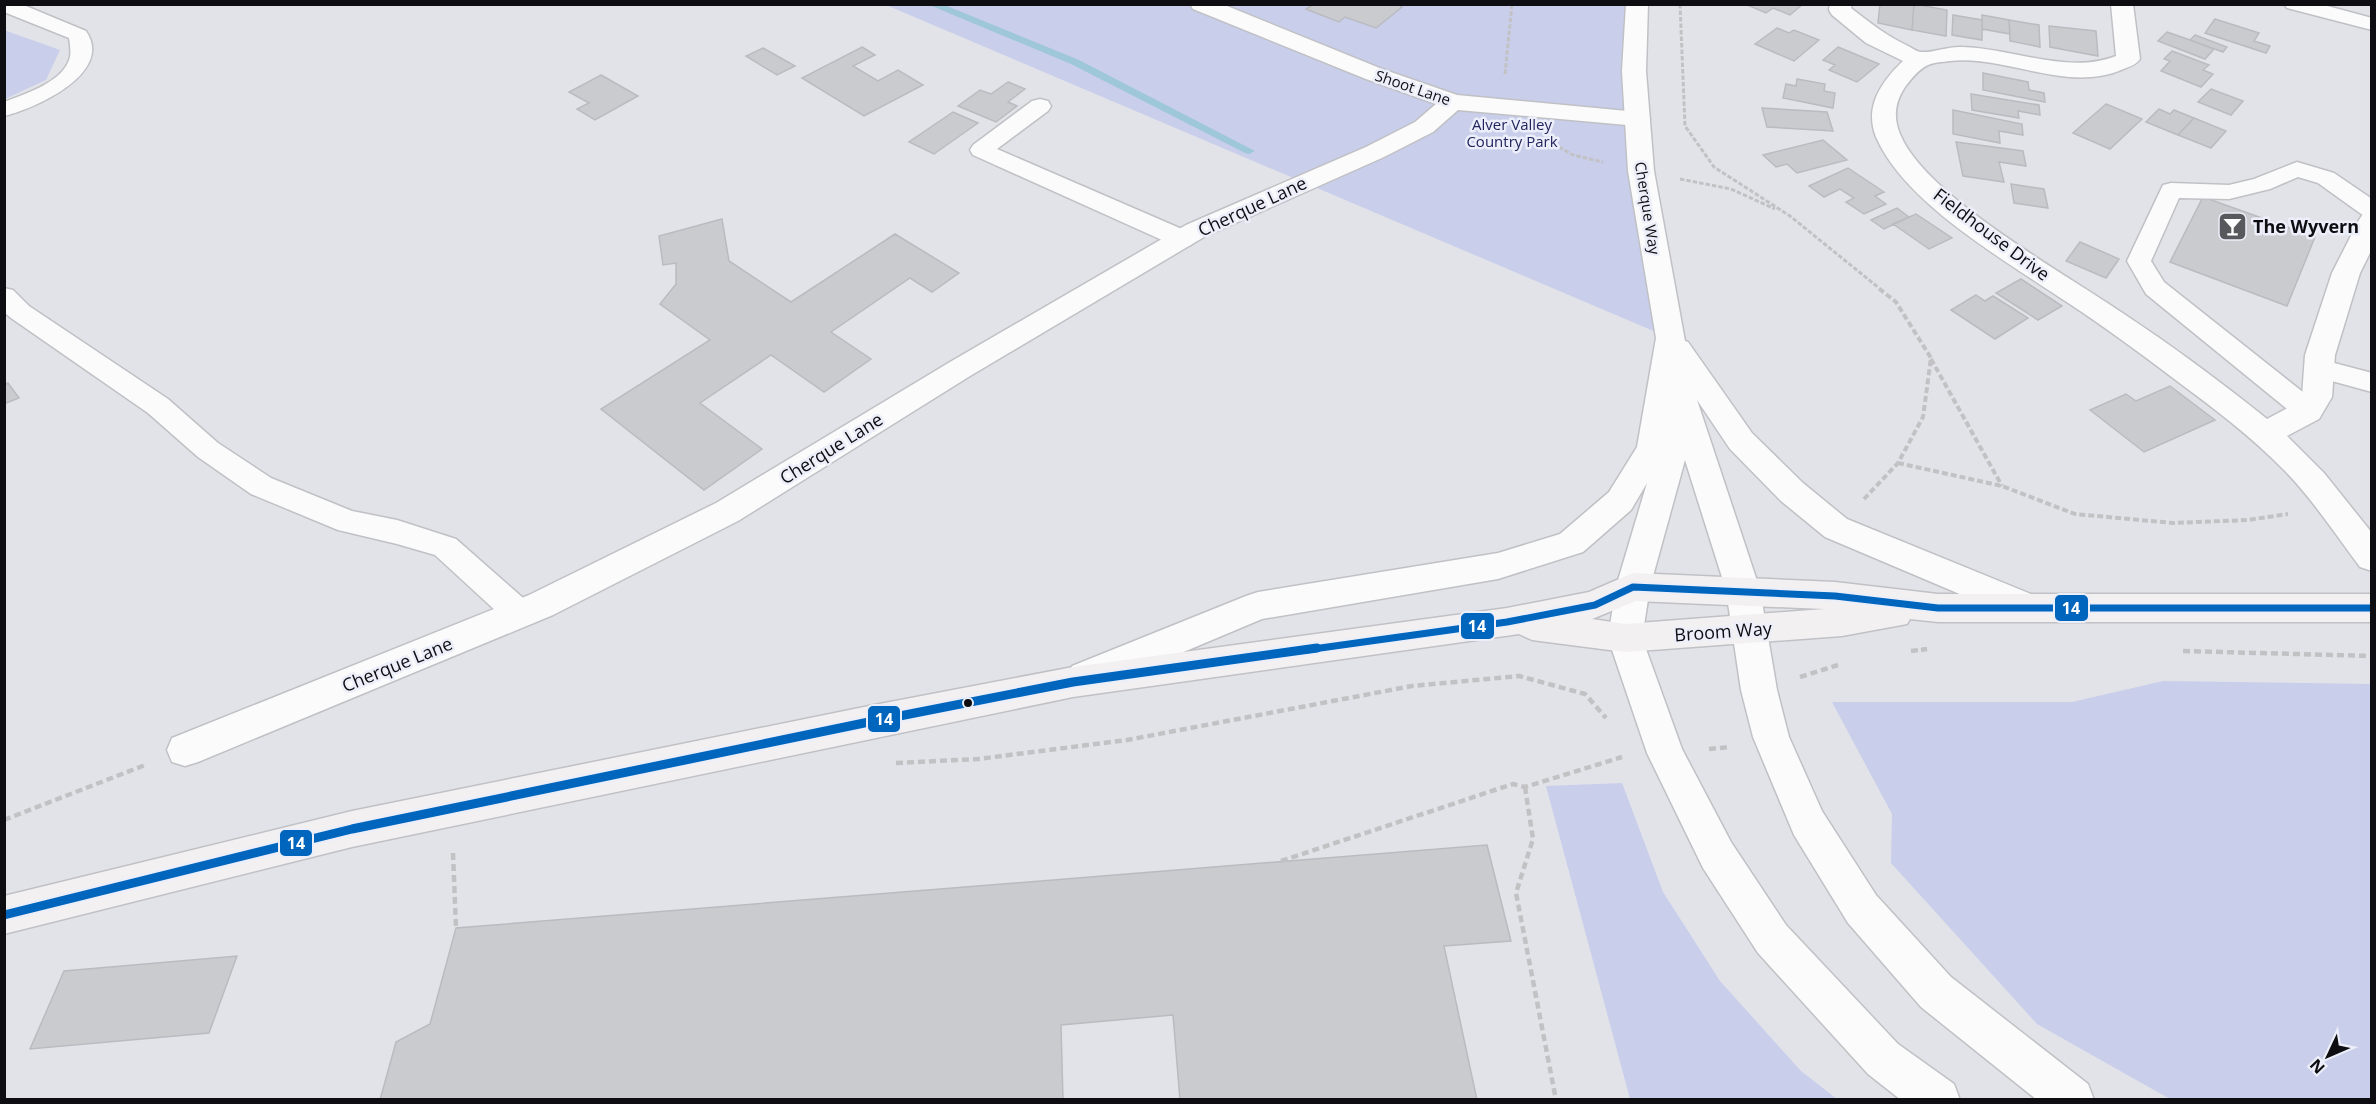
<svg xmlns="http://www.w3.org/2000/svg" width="2376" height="1104" font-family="'Open Sans',sans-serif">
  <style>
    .green { fill: #c9ceeb }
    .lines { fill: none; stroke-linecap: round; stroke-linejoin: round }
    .stream { fill: #9ec7da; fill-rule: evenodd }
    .building { fill: #cacbcf; stroke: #babbc0; stroke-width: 1.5 }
    .service-casing { stroke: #c0c1c5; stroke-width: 3 }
    .minor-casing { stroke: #c0c1c5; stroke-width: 3 }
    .tertiary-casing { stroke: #c0c1c5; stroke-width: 3 }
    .secondary-casing { stroke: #c0c1c5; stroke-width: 3 }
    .path-far2 { stroke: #c2c2c5; stroke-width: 3; stroke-dasharray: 4.5 2; stroke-linecap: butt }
    .path-far1 { stroke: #c2c2c5; stroke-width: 4; stroke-dasharray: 6 3; stroke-linecap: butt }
    .path { stroke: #c2c2c5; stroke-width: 4.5; stroke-dasharray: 7 4; stroke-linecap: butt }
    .service { fill: #fbfbfc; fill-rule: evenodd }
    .minor { fill: #fbfbfc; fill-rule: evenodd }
    .tertiary { fill: #fbfbfc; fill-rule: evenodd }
    .secondary { fill: #f3f0f2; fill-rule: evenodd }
    .bus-1-far1-casing { stroke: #eceff9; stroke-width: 11 }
    .bus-1-casing { stroke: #eceff9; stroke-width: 14 }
    .bus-1-far1 { stroke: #0065bd; stroke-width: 7 }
    .bus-1 { stroke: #0065bd; stroke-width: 9 }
    .bus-dot { fill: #0e0e12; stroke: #eceff9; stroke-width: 2 }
    .labels { text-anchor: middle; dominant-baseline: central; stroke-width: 5; stroke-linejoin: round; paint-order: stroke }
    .far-street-label { font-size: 15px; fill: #0e0e12; stroke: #eceff9 }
    .far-park-label { font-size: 15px; fill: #22255d; stroke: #eceff9 }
    .street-label { font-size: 18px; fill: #0e0e12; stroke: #eceff9 }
    .poi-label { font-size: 18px; font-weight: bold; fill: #0e0e12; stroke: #eceff9; text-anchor: start }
    .line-badge { stroke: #eceff9; stroke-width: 2 }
    .badge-label { font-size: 16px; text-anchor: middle; font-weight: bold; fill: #fff }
  </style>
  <rect width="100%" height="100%" fill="#e2e3e9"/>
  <!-- green -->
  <path class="green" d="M886,5H1633L1670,338Z
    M4,30L60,50L46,80L5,99Z
    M2163,681L2371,684V1099H2170L2037,1024L1891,863L1892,814L1832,702H2072Z
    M1622,783L1663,892L1720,981L1801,1071L1837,1099H1630L1546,786Z"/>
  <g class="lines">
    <!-- stream -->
    <path class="stream" d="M927,4H942L1079,60L1255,151L1249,154L1245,153L1071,64Z"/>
  </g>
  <!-- building -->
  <path class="building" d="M1308,4H1397L1402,7L1376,28L1345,17L1339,22L1306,9L1311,6Z
    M1745,4H1803L1790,15L1773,8L1766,13Z
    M1880,4H1914L1912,30L1878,23Z
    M1914,4L1947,10L1946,36L1912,30Z
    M1953,15L1982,20V40L1952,35Z
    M1982,15L2009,20L2010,34L1982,29Z
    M2215,19L2259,33L2254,41L2270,46L2266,53L2205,33Z
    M2009,20L2039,25L2040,47L2010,41Z
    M2049,26L2096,31L2098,56L2050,47Z
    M1777,28L1789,33L1794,30L1819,40L1794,61L1755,44Z
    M2167,32L2190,40L2214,49L2205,59L2158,41Z
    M2195,35L2227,47L2223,52L2190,40Z
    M862,47L875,55L853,66L878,81L898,70L923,85L864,116L802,78Z
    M1838,47L1879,64L1857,82L1829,70L1835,65L1823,60Z
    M763,48L795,66L777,75L746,56Z
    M2172,51L2209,65L2203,70L2213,74L2201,87L2161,71L2170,61L2164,59Z
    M1983,73L2028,82L2029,90L2044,93L2045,102L1983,90Z
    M601,75L638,96L595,120L577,109L589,103L569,92Z
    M1797,79L1825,84L1824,91L1835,93L1833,108L1783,98L1786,84L1796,86Z
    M1008,82L1025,89L1008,102L1017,106L996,122L958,106L980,90L991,94Z
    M2211,89L2243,101L2231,115L2198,102Z
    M1971,94L2039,105L2040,115L2018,111L2019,118L1972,110Z
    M2106,104L2142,119L2110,149L2073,133Z
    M1762,108L1827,112L1833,131L1767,127Z
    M2159,109L2170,114L2174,110L2194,118L2178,135L2146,122Z
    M1953,110L2022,124L2023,135L1999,131L2000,143L1953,134Z
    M953,112L978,123L934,154L909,142Z
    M2194,118L2226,131L2211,148L2178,135Z
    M1823,140L1847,160L1797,173L1787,164L1776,167L1763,155Z
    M1956,142L2023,151L2026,166L1999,162L2004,182L1963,176Z
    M1848,168L1884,192L1875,196L1886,204L1864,214L1846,202L1854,198L1840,189L1824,197L1809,186Z
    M2011,184L2044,189L2048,208L2014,203Z
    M2203,197L2315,237L2287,306L2170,262Z
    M1897,208L1909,217L1884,229L1871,220Z
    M1916,214L1952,238L1929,249L1893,224Z
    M722,219L729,261L791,302L895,234L959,273L932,292L910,278L831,332L871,359L824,392L771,355L700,403L762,449L704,490L601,409L710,340L660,304L676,284V263L663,265L659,236Z
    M2080,242L2119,259L2106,278L2066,261Z
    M2021,279L2062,306L2038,320L1996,293Z
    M1976,295L1985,301L1993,296L2028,318L1995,339L1951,310Z
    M8,383L19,398L4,404V385Z
    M2170,386L2215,420L2144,452L2090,410L2126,394L2136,401Z
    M1487,845L1511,941L1444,946L1477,1100H1180L1173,1015L1061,1025L1063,1100H380L396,1042L430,1024L456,928Z
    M237,956L209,1033L30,1049L64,971Z"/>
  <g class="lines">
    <defs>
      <path id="service" d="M4,4H21L86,31C115,73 34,109 4,116V102C25,94 64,82 70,57C71,51 70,44 69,38L4,12Z
        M2284,4H2320L2372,18V30L2287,8Z
        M1040,99L1048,101L1051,106L1048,111L997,149L1191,233L1194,239L1191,245L1182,247L1173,245L973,155L970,150L973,145L1032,101Z
        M2297,162L2334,173L2372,199V218L2364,216L2318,183L2298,177L2270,189L2229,199L2179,198L2151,261L2164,282L2318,404L2322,411L2318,418L2308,421L2298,418L2146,294L2127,261L2163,185L2171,183L2229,185L2254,179Z
        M4,288L13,290L29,306L168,399L218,443L271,478L352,511L397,520L456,539L531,605L536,614L531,623L520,627L509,623L435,555L397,544L338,530L251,494L198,457L148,413L11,318L4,312Z
        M2319,359L2372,373V392L2310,375L2306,368L2310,361Z"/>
      <path id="minor" d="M1190,4H1222L1382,69L1457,95L1638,112L1647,114L1650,119L1647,124L1638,126L1458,110L1433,132L1384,157L1204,237L970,376L738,521L553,615L198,762L185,766L172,762L167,750L172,738L529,595L716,503L950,362L1186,225L1366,147L1415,122L1436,104L1366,79L1193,9Z
        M1830,4H1852L1851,8C1870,23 1887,36 1908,46C1912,48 1917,52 1921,52C1932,53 1949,46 1962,47C2012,48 2068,75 2116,56L2111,4H2133L2140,59C2135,66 2128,67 2121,70C2066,93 2006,55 1950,61C1943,62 1935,62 1928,65C1919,69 1911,79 1905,87C1895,102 1893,117 1900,134C1925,196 2064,273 2121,312C2171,345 2220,381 2267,419L2297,403L2302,396L2305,355L2332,273L2359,220L2363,214L2372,212V249L2360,273L2335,355L2332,397L2319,419L2287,436L2324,473L2372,533V571L2360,567C2336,535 2313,500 2285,471C2251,436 2212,407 2173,378C2136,350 2098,322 2059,297C2001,258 1904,202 1876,137C1864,107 1881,82 1903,61L1866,43L1832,15L1829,10Z
        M1633,573L1645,577L1650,587L1642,638L1682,749L1731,842L1786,925L1898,1044L1954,1084L1960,1100H1901L1868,1074L1758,953L1703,868L1647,753L1608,638L1616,587L1621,577Z
        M1743,576L1755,580L1760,590L1777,690L1789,737L1822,811L1876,895L1951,977L2088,1084L2094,1100H2037L1921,1007L1848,923L1794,835L1753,737L1741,690L1726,590L1731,580Z"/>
      <path id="tertiary" d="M1626,4H1648L1646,71L1654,171L1685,341L1688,342L1752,433L1803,483L1847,519L2038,597L2043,607L2038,617L2026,621L2014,617L1825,537L1781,501L1730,449L1697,400L1760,590L1755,600L1743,604L1731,600L1726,590L1685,460L1650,587L1645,597L1633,601L1621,597L1616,587L1647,483L1631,510L1583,552L1498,579L1262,619L1098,688L1085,692L1072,688L1067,677L1072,666L1246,596L1258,592L1498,553L1560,534L1609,492L1637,447L1656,338L1628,171L1622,71Z"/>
      <path id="secondary" d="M1633,573L1835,582L1938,594H2372V622H1938L1910,619L1907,624L1842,636L1625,652L1532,640L1519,634L1073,697L352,847L4,934V896L352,811L869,706L1073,667L1507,608L1589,592ZM1636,601L1824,609L1625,624L1592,619Z"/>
    </defs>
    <!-- service casing -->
    <use href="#service" class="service-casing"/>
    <!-- minor casing -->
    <use href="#minor" class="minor-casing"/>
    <!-- tertiary casing -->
    <use href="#tertiary" class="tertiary-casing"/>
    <!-- secondary casing -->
    <use href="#secondary" class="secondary-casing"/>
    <!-- path-far2 -->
    <path class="path-far2" d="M1680,4L1685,126L1714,167L1790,216L1879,288
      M1505,74L1512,4
      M1559,147L1573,155L1603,162
      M1680,179L1731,189L1775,209"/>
    <!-- path-far1 -->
    <path class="path-far1" d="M1931,359L2002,486
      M1898,463L2002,486L2075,514L2173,523L2248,520L2288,514
      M1864,499L1898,463L1923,417L1931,358L1896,302L1877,287
      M1921,650L1927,649"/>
    <!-- path -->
    <path class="path" d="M1911,651L1927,649
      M2183,651L2372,656
      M1800,677L1838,665
      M1709,749L1729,747
      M896,763L978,759L1127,740L1412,686L1519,676L1585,694L1606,718
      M1525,787L1533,839L1516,893L1556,1100
      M4,820L145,765
      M453,853L456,928
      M1281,861L1513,784L1525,787L1622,757"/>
    <!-- service -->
    <use href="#service" class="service"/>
    <!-- minor -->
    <use href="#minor" class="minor"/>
    <!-- tertiary -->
    <use href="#tertiary" class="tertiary"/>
    <!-- secondary -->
    <use href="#secondary" class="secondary"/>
    <defs>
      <path id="bus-1-far1" d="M1306,650L1507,622L1595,605L1633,587L1835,596L1938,608H2372"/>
      <path id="bus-1" d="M4,915L352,829L869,722L1073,682L1317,648"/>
    </defs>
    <!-- bus-1-far1 casing -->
    <use href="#bus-1-far1" class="bus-1-far1-casing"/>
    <!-- bus-1 casing -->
    <use href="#bus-1" class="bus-1-casing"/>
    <!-- bus-1-far1 -->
    <use href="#bus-1-far1" class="bus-1-far1"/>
    <!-- bus-1 -->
    <use href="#bus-1" class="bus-1"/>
  </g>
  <!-- icons -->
  <defs>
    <symbol id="bar-square" viewBox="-11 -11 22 22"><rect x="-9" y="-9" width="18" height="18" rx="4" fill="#58595d" stroke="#eceff9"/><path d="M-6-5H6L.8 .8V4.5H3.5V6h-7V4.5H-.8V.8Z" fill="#fff"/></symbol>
  </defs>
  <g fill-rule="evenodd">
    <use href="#bar-square" x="2216" y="210" width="33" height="33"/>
  </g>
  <!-- markers -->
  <circle class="bus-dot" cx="968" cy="703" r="5"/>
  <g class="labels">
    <!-- far-street labels -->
    <g class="far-street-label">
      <text transform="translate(1413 87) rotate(19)">Shoot Lane</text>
      <text transform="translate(1648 208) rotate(81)">Cherque Way</text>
    </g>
    <!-- far-park labels -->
    <g class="far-park-label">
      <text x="1512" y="124">Alver Valley<tspan x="1512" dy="17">Country Park</tspan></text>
    </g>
    <!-- street labels -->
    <g class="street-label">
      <text transform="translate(1252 206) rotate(-25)">Cherque Lane</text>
      <text transform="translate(1992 234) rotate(37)">Fieldhouse Drive</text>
      <text transform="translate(831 448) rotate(-32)">Cherque Lane</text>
      <text transform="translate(1723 631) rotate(-4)">Broom Way</text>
      <text transform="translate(397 664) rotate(-22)">Cherque Lane</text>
    </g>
    <!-- poi labels -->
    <g class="poi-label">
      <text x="2253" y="226">The Wyvern</text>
    </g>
  </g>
  <g class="line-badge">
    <rect x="2054" y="594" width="35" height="28" rx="6" fill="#0065bd"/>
    <rect x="1460" y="612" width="35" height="28" rx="6" fill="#0065bd"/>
    <rect x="867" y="705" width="34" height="28" rx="6" fill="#0065bd"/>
    <rect x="279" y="829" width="34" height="28" rx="6" fill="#0065bd"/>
  </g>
  <g class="badge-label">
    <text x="2071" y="614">14</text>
    <text x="1477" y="632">14</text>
    <text x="884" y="725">14</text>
    <text x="296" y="849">14</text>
  </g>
  <!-- border -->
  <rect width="2376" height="1104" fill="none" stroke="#0e0e12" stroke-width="12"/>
  <!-- north arrow -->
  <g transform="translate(2328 1056) rotate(226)" stroke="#eceff9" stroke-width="4.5" paint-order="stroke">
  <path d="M0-4.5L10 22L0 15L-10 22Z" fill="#0e0e12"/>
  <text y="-9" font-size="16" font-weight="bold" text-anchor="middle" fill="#0e0e12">N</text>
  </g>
</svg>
